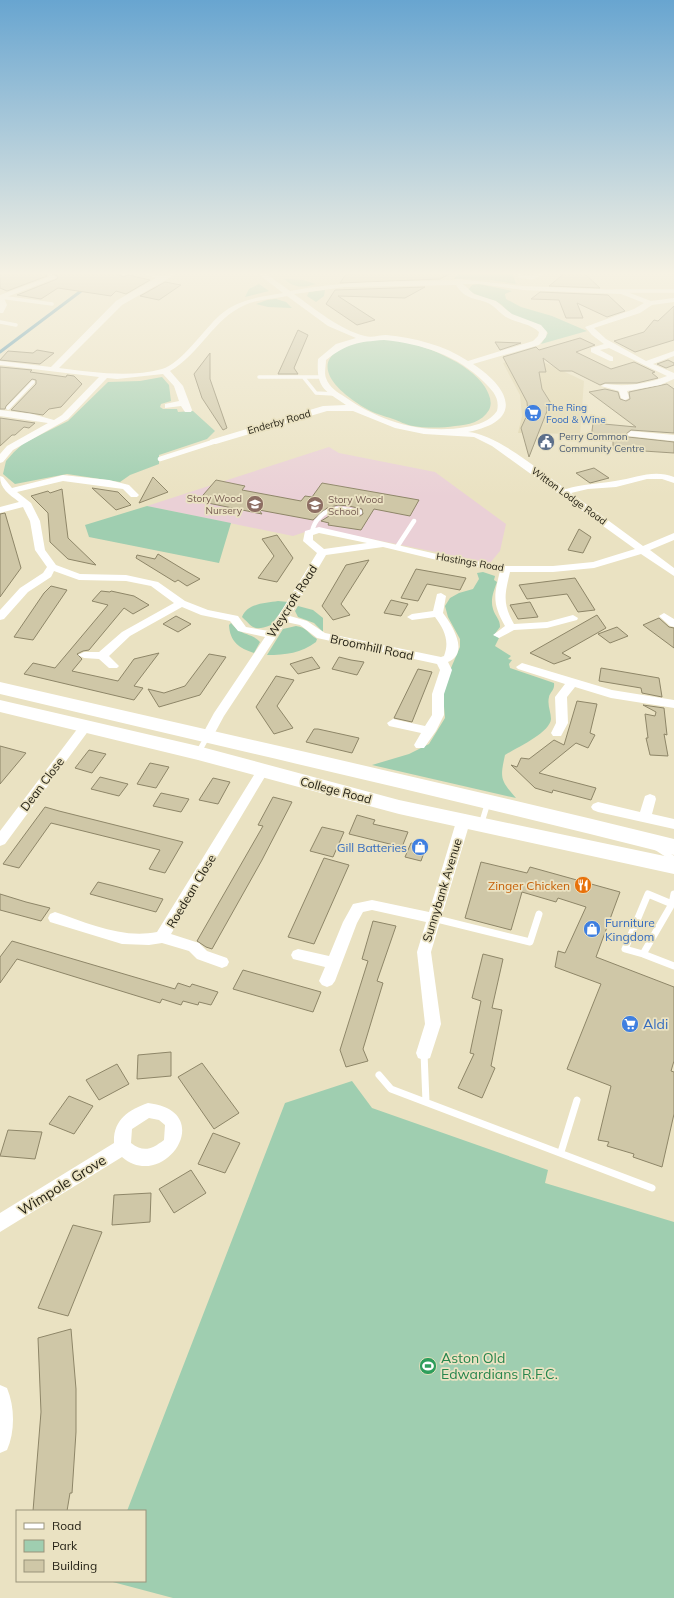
<svg xmlns="http://www.w3.org/2000/svg" width="674" height="1598" font-family="Mulish,sans-serif">
  <style>
    .built { fill: #dfd5ad }
    .education { fill: #ead0d6 }
    .green { fill: #9fceb0 }
    .lines { fill: none; stroke-linecap: round; stroke-linejoin: round }
    .stream { stroke: #488fac; stroke-width: 3 }
    .building { fill: #cfc7a7; stroke: #8e8668 }
    .lane-far3 { stroke: #fff; stroke-width: 3.5 }
    .lane-far2 { stroke: #fff; stroke-width: 4.5 }
    .lane-far1 { stroke: #fff; stroke-width: 5.5 }
    .lane { stroke: #fff; stroke-width: 7 }
    .street { fill: #fff; fill-rule: evenodd }
    .primary { fill: #fff; fill-rule: evenodd }
    .labels { text-anchor: middle; dominant-baseline: central; stroke-width: 3.5; stroke-linejoin: round; paint-order: stroke }
    .far-shop-label { font-size: 10px; fill: #366cbe; stroke: #eae2c2; text-anchor: start }
    .far-street-label { font-size: 10px; fill: #201d11; stroke: #eae2c2 }
    .far-service-label { font-size: 10px; fill: #4e5e75; stroke: #eae2c2; text-anchor: start }
    .far-education-label { font-size: 10px; fill: #785e54; stroke: #eae2c2; text-anchor: end }
    .street-label { font-size: 12px; fill: #201d11; stroke: #eae2c2 }
    .shop-label { font-size: 12px; fill: #366cbe; stroke: #eae2c2; text-anchor: end }
    .food-label { font-size: 12px; fill: #c56008; stroke: #eae2c2; text-anchor: end }
    .near-shop-label { font-size: 14px; fill: #366cbe; stroke: #eae2c2; text-anchor: start }
    .near-street-label { font-size: 14px; fill: #201d11; stroke: #eae2c2 }
    .near-leisure-label { font-size: 14px; fill: #27864d; stroke: #eae2c2; text-anchor: start }
  </style>
  <rect width="100%" height="100%" fill="#eae2c2"/>
  <!-- built -->
  <path class="built" d="M529,355L584,381L580,434L518,433L522,416L520,395L503,363Z"/>
  <!-- education -->
  <path class="education" d="M329,447L339,453L435,472L506,524L500,551L490,563L317,528L293,536L147,506Z"/>
  <!-- green -->
  <path class="green" d="M460,273H512L516,284L491,280L453,279Z
    M284,279L303,280L316,284C303,288 294,288 284,279Z
    M259,284L269,291L245,297L249,289Z
    M479,284L512,291L505,294L506,299L521,307L552,316L587,331L541,344L548,333C539,324 527,323 515,317C508,313 505,307 499,303C488,298 478,297 468,290L472,285Z
    M325,290L324,296L316,302L307,296L309,292Z
    M276,299L286,302L292,308L268,307L256,304L267,300Z
    M369,340C377,340 386,339 393,340C422,343 470,363 485,387C489,394 493,402 489,410C482,422 468,425 455,426C442,428 426,428 413,426C406,425 399,421 393,419C384,416 373,413 365,408C321,382 308,351 369,340Z
    M162,377L169,385L171,401L161,404L160,407L163,409H177L178,412L193,411L215,431L207,439L159,455V464L130,475L120,482L67,474L15,484L3,474L6,461L14,452L24,443L68,421L108,382L140,381Z
    M147,506L231,523L219,563L89,537L85,525Z
    M483,572L495,576L494,580L497,582C494,590 490,600 493,609C495,616 500,619 500,627L494,635L499,638L495,646L511,656L508,659L512,660L509,664L510,668L554,683C555,690 550,692 549,697C547,705 551,712 551,719C550,733 516,748 505,755C500,778 500,780 516,798L372,765L409,754L429,744L445,718L443,695L451,668L460,647V639L448,617L445,606L450,598L459,593L473,589L479,579L477,573Z
    M278,601L288,602L271,625C253,632 253,627 242,617C247,603 266,603 278,601Z
    M298,606L313,610L323,618V632L314,623L298,617L295,611Z
    M231,623C242,637 251,632 260,642L254,653C239,648 230,642 229,625Z
    M296,626C307,627 308,634 317,639L316,642C301,653 286,655 267,655L283,629Z
    M352,1081L372,1108L548,1170L545,1183L674,1222V1598H173L109,1581H145V1511H127L285,1103Z"/>
  <g class="lines">
    <!-- stream -->
    <path class="stream" d="M0,352L85,288"/>
  </g>
  <!-- building -->
  <path class="building" d="M0,273H46L47,276L7,291L0,288Z
    M53,273H117L123,277L128,275L150,280L126,294L116,291L111,296L58,288L41,299L17,295L57,279L58,277Z
    M368,273H451L440,279L340,283L346,274Z
    M565,273H584L600,288L549,286Z
    M165,282L181,285L159,300L140,296Z
    M425,287L405,298L338,296L375,320L357,325L326,304L335,290Z
    M540,292L608,295L625,311L607,317L577,303L583,318H566L559,300L531,299Z
    M674,306V340L635,352L614,341L644,332L654,320L658,321Z
    M298,330L308,335L294,368L298,374H278Z
    M580,338L595,345L576,352L611,369L634,362L655,372L652,373L658,378L637,383H605L600,385L572,371H560L543,358L546,372H539L542,389L552,405L546,404L547,411L529,457L521,428L528,413L527,402L503,357L536,347L539,350Z
    M495,342L521,343L500,350Z
    M37,350L54,353L40,364L0,360L8,351L33,353Z
    M210,353V379L227,428L223,430L202,398L194,374Z
    M668,360L674,363V365L666,368L657,364Z
    M0,367L32,370L30,372L66,377L67,375L74,376L82,384L61,407L49,409L43,415L11,410L36,384V380L32,379L6,406L5,409H0Z
    M667,384L674,389V433L631,430L626,434L628,437L674,442V453L613,449V441L591,439L593,423L636,427L589,392L605,389L618,392L620,399L626,401L630,399L629,392Z
    M0,418L35,423L29,428L24,427L15,435H12L0,446Z
    M594,468L609,478L590,483L576,473Z
    M153,477L168,492L139,503Z
    M216,480L245,486L242,490L301,501L305,496L312,497L322,483L419,500L410,516L374,509L361,530L328,525L329,523L321,521L334,513L360,516L363,514L362,509L349,506L338,505L327,508L313,520L259,510L262,514L198,501Z
    M92,488L118,492L131,505L116,510Z
    M62,489L68,538L96,565L68,559L50,542L48,513L31,496L48,491L50,493Z
    M5,513L21,568L0,597V514Z
    M579,529L591,537L583,553L568,550Z
    M277,535L293,558L277,582L258,578L274,556L262,539Z
    M158,554L186,571L200,579L187,586L178,580L175,582L136,558L137,555L155,559Z
    M369,560L341,604L350,615L333,620L322,606L346,565Z
    M416,569L466,578L460,590L427,584L418,601L401,598Z
    M575,578L595,610L578,612L567,594L527,599L519,585Z
    M51,586L67,590L33,640L14,637L44,593Z
    M101,591L110,592L111,591L134,596L149,605L133,614L124,608L89,650L83,651L77,654L82,659L72,671L118,681L134,659L159,653L134,686L143,688L134,700L24,674L33,663L55,668L108,605L92,601Z
    M391,600L408,604L401,616L384,613Z
    M530,602L538,617L518,619L510,605Z
    M597,615L606,628L562,653L571,658L554,664L530,653Z
    M176,616L191,624L178,632L163,624Z
    M659,618L669,627L674,628V648L643,625Z
    M617,627L628,636L610,643L598,634Z
    M209,654L226,657L200,695L159,707L148,689L164,693L185,686Z
    M312,657L320,668L298,674L290,664Z
    M339,657L351,660L364,662L357,675L332,669Z
    M601,668L659,678L662,697L642,693L641,688L599,681Z
    M418,669L432,672L412,722L394,718Z
    M276,676L294,680L277,706L293,728L274,734L256,707Z
    M577,701L597,704L590,733L595,735L588,748L576,743L539,773L596,788L591,800L553,790L552,793L535,788L511,765L517,767L521,758L529,759L554,740L564,745Z
    M643,705L664,708L667,735L664,734L668,756L650,755L646,738H648L645,714L655,716L656,712Z
    M314,729H318L359,738L352,753L306,742Z
    M0,746L26,753L0,784Z
    M89,750L106,754L92,773L75,768Z
    M150,763L169,767L156,788L137,784Z
    M100,777L128,784L119,796L91,789Z
    M213,778L230,782L218,804L199,800Z
    M161,793L189,799L181,812L153,806Z
    M273,797L292,802L262,860L212,949L206,947L197,941L263,826L258,825Z
    M45,807L59,811L183,842L165,873L149,869L160,850L51,823L19,868L3,864Z
    M357,815L375,820L373,824L408,832L402,847L349,834Z
    M322,827L344,832L333,857L310,851Z
    M411,843L426,847L421,861L405,857Z
    M324,858L349,865L314,944L288,937Z
    M481,862L527,873L530,867L620,892L596,957L674,987V1061L671,1071L674,1072V1114L662,1167L633,1157L634,1154L607,1146L609,1142L598,1140L611,1086L567,1069L601,984L555,967L558,951L565,953L586,907L558,898L556,902L522,892L511,930L465,918Z
    M98,882L114,886L163,899L156,912L90,894Z
    M0,894L26,902L50,908L41,921L0,910Z
    M373,921L396,926L377,981L383,983L363,1049L368,1061L346,1067L340,1050L368,961L362,959Z
    M12,941L175,989L178,983L190,987L192,984L218,992L211,1005L199,1002L198,1005L183,1001L181,1005L162,999L160,1003L17,959L0,983V957Z
    M483,954L503,959L492,1008L502,1010L491,1066L495,1068L482,1098L458,1088L474,1054L470,1053L481,1001L472,998Z
    M243,970L321,992L313,1012L233,989Z
    M171,1052V1076L137,1079L138,1055Z
    M202,1063L239,1113L214,1129L178,1077Z
    M117,1064L129,1084L99,1100L86,1080Z
    M69,1096L93,1106L74,1134L49,1124Z
    M8,1130L42,1132L35,1159L0,1156Z
    M213,1133L240,1143L225,1173L198,1164Z
    M191,1170L206,1193L174,1213L159,1189Z
    M151,1193L150,1222L112,1225L114,1195Z
    M73,1225L102,1232L68,1316L38,1308Z
    M71,1329L76,1389V1432L72,1493H70L67,1511H33L41,1412L38,1338Z"/>
  <g class="lines">
    <!-- lane-far3 -->
    <path class="lane-far3" d="M49,273L52,278
      M522,273L520,276L532,278L542,273
      M614,291H674
      M0,297L52,304
      M0,322L16,325
      M259,377H321
      M304,378L316,393L334,394
      M8,408L33,382"/>
    <!-- lane-far2 -->
    <path class="lane-far2" d="M160,459L213,442
      M312,532C313,526 315,522 319,518C330,505 345,509 360,512
      M397,547L414,521"/>
    <!-- lane-far1 -->
    <path class="lane-far1" d="M198,753L207,737
      M481,825L488,802
      M657,848L674,859"/>
    <!-- lane -->
    <path class="lane" d="M674,894L672,904L643,954L674,966
      M433,918L530,942L539,914
      M643,954L625,949L648,894L672,904
      M424,1053L426,1102
      M379,1075L391,1089L652,1188
      M561,1152L577,1100"/>
    <!-- street -->
    <path class="street" d="M129,273L124,276L121,274V273Z
      M143,273C149,273 157,276 162,276C168,275 172,273 178,273L122,305L59,368C92,372 129,378 162,369C181,364 205,328 220,315C238,299 260,297 283,293L257,273H265L290,291C344,280 399,282 454,280L457,279L523,286L622,290L651,301L674,298V302L652,305L640,313L594,328L606,339L646,361L674,351V356L653,364L674,373V379L660,385L627,391L629,398L625,400L621,398L619,391L601,386L605,384C627,387 647,384 667,376L609,348L600,350L613,357V361H610L591,352V348L604,344L592,335L585,327L634,309L644,303L621,294L523,290L479,284H463L474,294L496,301L512,314L541,325L547,332L546,337L539,345L473,364C511,389 524,421 468,432C497,434 541,472 566,489C583,484 598,484 615,481C637,478 653,469 674,477V483L662,479H647L616,487L588,489L571,493L643,546L674,533V540L650,550L674,568V576L641,554L594,568L553,572H510C505,594 502,603 514,624L547,622L573,615L578,618L577,620L547,628L514,630L499,638L493,635L505,626C492,603 494,595 500,571L441,561L383,547L326,555L290,616L307,621L325,633L441,657L444,656C450,641 444,629 435,617L412,620L407,617L412,614L433,611L437,594L441,593L446,596L443,613C452,625 470,653 448,662L452,670L444,694V715L436,731L424,748H416L414,745L421,733L389,726L387,723L393,719L425,726L432,715V694L440,670L437,664L317,638L300,625L286,622L224,716L211,740H203L201,737L214,713L265,637L238,631L230,621L201,615L182,607L130,636L109,656L119,666L117,668H109L99,659L84,658L78,655L84,652H99L122,632L174,603L151,586L126,581L79,580L54,571L51,577L28,592L4,619L0,620V610L20,588L43,573L47,567L35,550L30,521L23,507L0,513V507L19,502C9,494 0,489 0,476L3,477L12,488L63,475L109,480L129,485L139,495L137,497H131L123,489L63,481L17,492L31,503L40,521L45,550L56,565L80,574L126,575L158,582L185,601L208,610L238,616L246,627L269,631L317,553L303,541L305,531L319,527L441,555L506,566H553L593,562L635,549L492,446L474,437L424,434L395,428L353,411H327L216,444H210V440L323,406L346,405C324,390 316,388 318,359L336,344L356,338L328,326L287,296C274,299 258,299 245,305C214,318 199,355 170,371L183,386L192,410L191,412H185L181,406L165,408V404L179,401L174,386L163,374L117,379L107,378L68,419L13,450L3,462L0,463V454L7,446L48,423L0,416V410L32,414L54,420L62,415L99,377L0,365V361L51,367L116,301L156,278ZM456,285C466,301 476,297 490,304C497,308 501,315 508,318C518,323 531,324 539,332L538,336L533,341L468,361C444,345 415,338 386,335C380,335 372,338 365,336C340,330 315,309 294,294L345,287ZM384,340C422,344 457,355 484,382C493,391 500,398 497,411C490,421 478,425 466,427C423,435 379,421 345,397C337,392 329,387 326,378C324,373 326,365 326,360C348,343 358,342 384,340ZM319,533L367,543L324,549L313,540V535Z
      M54,275L57,277L56,278L4,298L7,305L3,313H0V295Z
      M631,431L674,435V441L628,436L627,434Z
      M664,613L674,619V627L670,626L659,616Z
      M522,663L612,690L674,700V708L611,698L575,687L567,697L568,723L561,736H553L551,733L556,723L555,697L565,684L518,669L516,667Z
      M85,723L89,724L91,727L89,730L5,844L0,846V831L81,724Z
      M263,766L267,767L269,770L171,934L199,943L207,951L227,958L229,962L227,966L222,968L197,959L189,951L162,943L149,945L122,944L50,922L48,918L50,914L55,912C88,923 122,939 157,932L259,767Z
      M650,794L655,796L656,799L652,814L674,819V829L598,812L593,810L591,807L593,804L598,802L640,812L645,796Z
      M463,817L468,819L470,822L431,952L441,1024L430,1058L424,1060L418,1058L416,1053L425,1024L417,952L426,922L372,910L363,912L357,923L335,981L332,985L327,987L322,985L319,981L325,967L293,959L291,955L293,951L298,949L329,956L343,922L353,904L372,900L429,912L456,822L458,819Z
      M148,1103C219,1111 164,1193 122,1157L0,1232V1213L114,1143C113,1120 128,1110 148,1103ZM149,1118L159,1120L165,1125L164,1140C152,1149 144,1153 131,1143L132,1129Z
      M0,1385L7,1388C15,1407 15,1432 7,1450L0,1453Z"/>
    <!-- primary -->
    <path class="primary" d="M0,682C225,734 450,784 674,839V855C450,798 225,748 0,694Z
      M0,700L198,746L399,800L674,858V874L399,814L198,760L0,712Z"/>
  </g>
  <!-- sky -->
  <linearGradient id="sky" x2="0" y2="1"><stop stop-color="#68a5d0"/><stop offset="0.55" stop-color="#f6f2e4"/><stop offset="1" stop-color="#f6f2e4" stop-opacity="0"/></linearGradient>
  <rect width="674" height="497" fill="url(#sky)"/>
  <!-- icons -->
  <defs>
    <symbol id="supermarket-disc" viewBox="-11 -11 22 22"><circle r="9.5" fill="#3f7fe0" stroke="#eae2c2"/><path d="M-6-5.5h2.5l.6 2H6L4.5 2H-2.5L-4.4-4H-6ZM-1.5 3.2a1.3 1.3 0 1 0 .1 0ZM3 3.2a1.3 1.3 0 1 0 .1 0Z" fill="#fff"/></symbol>
    <symbol id="civic-disc" viewBox="-11 -11 22 22"><circle r="9.5" fill="#5c6f8a" stroke="#eae2c2"/><path d="M-.6-6.5H3V-4.5H.6V-3L4-1V1h2V6H-6V1h2V-1L-.6-3ZM-1.2 2.5V6h2.4V2.5Z" fill="#fff"/></symbol>
    <symbol id="school-disc" viewBox="-11 -11 22 22"><circle r="9.5" fill="#8d6e63" stroke="#eae2c2"/><path d="M0-5L7-2L0 1L-7-2ZM-4 1L0 2.5L4 1V4Q0 6-4 4Z" fill="#fff"/></symbol>
    <symbol id="shop-disc" viewBox="-11 -11 22 22"><circle r="9.5" fill="#3f7fe0" stroke="#eae2c2"/><path d="M-5-2.5h2.3a2.7 3.5 0 0 1 5.4 0H5L5.5 6h-11ZM-1.5-2.5h3a1.5 2.3 0 0 0-3 0Z" fill="#fff"/></symbol>
    <symbol id="restaurant-disc" viewBox="-11 -11 22 22"><circle r="9.5" fill="#e8710a" stroke="#eae2c2"/><path d="M-5-6h1v4h1v-4h1v4h1v-4h1v5L-1.5 .5V6h-2V.5L-5-1ZM5-6V6H3V1.5H1.5Q1.5-4 5-6Z" fill="#fff"/></symbol>
    <symbol id="stadium-disc" viewBox="-11 -11 22 22"><circle r="9.5" fill="#2e9e5b" stroke="#eae2c2"/><path d="M0-5a6.5 5 0 1 0 0 10a6.5 5 0 1 0 0-10ZM-3.5-1.8h7v3.6h-7Z" fill="#fff"/></symbol>
  </defs>
  <g fill-rule="evenodd">
    <use href="#supermarket-disc" x="523" y="403" width="20" height="20"/>
    <use href="#civic-disc" x="536" y="432" width="20" height="20"/>
    <use href="#school-disc" x="245" y="494" width="20" height="20"/>
    <use href="#school-disc" x="305" y="495" width="20" height="20"/>
    <use href="#shop-disc" x="410" y="837" width="20" height="20"/>
    <use href="#restaurant-disc" x="573" y="875" width="20" height="20"/>
    <use href="#shop-disc" x="582" y="919" width="20" height="20"/>
    <use href="#supermarket-disc" x="620" y="1014" width="20" height="20"/>
    <use href="#stadium-disc" x="418" y="1356" width="20" height="20"/>
  </g>
  <g class="labels">
    <!-- far-shop labels -->
    <g class="far-shop-label">
      <text x="546" y="407">The Ring<tspan x="546" dy="12">Food &amp; Wine</tspan></text>
    </g>
    <!-- far-street labels -->
    <g class="far-street-label">
      <text transform="translate(279 422) rotate(-16)">Enderby Road</text>
      <text transform="translate(569 496) rotate(36)">Witton Lodge Road</text>
      <text transform="translate(470 562) rotate(10)">Hastings Road</text>
    </g>
    <!-- far-service labels -->
    <g class="far-service-label">
      <text x="559" y="436">Perry Common<tspan x="559" dy="12">Community Centre</tspan></text>
    </g>
    <!-- far-education labels -->
    <g class="far-education-label">
      <text x="242" y="498">Story Wood<tspan x="242" dy="12">Nursery</tspan></text>
      <text x="328" y="499" text-anchor="start">Story Wood<tspan x="328" dy="12">School</tspan></text>
    </g>
    <!-- street labels -->
    <g class="street-label">
      <text transform="translate(292 601) rotate(-58)">Weycroft Road</text>
      <text transform="translate(372 647) rotate(12)">Broomhill Road</text>
      <text transform="translate(42 784) rotate(-53)">Dean Close</text>
      <text transform="translate(336 790) rotate(15)">College Road</text>
      <text transform="translate(442 890) rotate(-73)">Sunnybank Avenue</text>
      <text transform="translate(191 891) rotate(-59)">Roedean Close</text>
    </g>
    <!-- shop labels -->
    <g class="shop-label">
      <text x="407" y="847">Gill Batteries</text>
      <text x="605" y="922" text-anchor="start">Furniture<tspan x="605" dy="14">Kingdom</tspan></text>
    </g>
    <!-- food labels -->
    <g class="food-label">
      <text x="570" y="885">Zinger Chicken</text>
    </g>
    <!-- near-shop labels -->
    <g class="near-shop-label">
      <text x="643" y="1024">Aldi</text>
    </g>
    <!-- near-street labels -->
    <g class="near-street-label">
      <text transform="translate(62 1185) rotate(-32)">Wimpole Grove</text>
    </g>
    <!-- near-leisure labels -->
    <g class="near-leisure-label">
      <text x="441" y="1358">Aston Old<tspan x="441" dy="16">Edwardians R.F.C.</tspan></text>
    </g>
  </g>
  <!-- legend -->
  <rect x="16" y="1510" width="130" height="72" fill="#eae2c2" stroke="#99937b"/>
  <rect x="24" y="1523" width="20" height="6" fill="#ffffff" stroke="#99937b"/>
  <text x="52" y="1530" font-size="12" fill="#201d11">Road</text>
  <rect x="24" y="1540" width="20" height="12" fill="#9fceb0" stroke="#99937b"/>
  <text x="52" y="1550" font-size="12" fill="#201d11">Park</text>
  <rect x="24" y="1560" width="20" height="12" fill="#cfc7a7" stroke="#99937b"/>
  <text x="52" y="1570" font-size="12" fill="#201d11">Building</text>
</svg>
